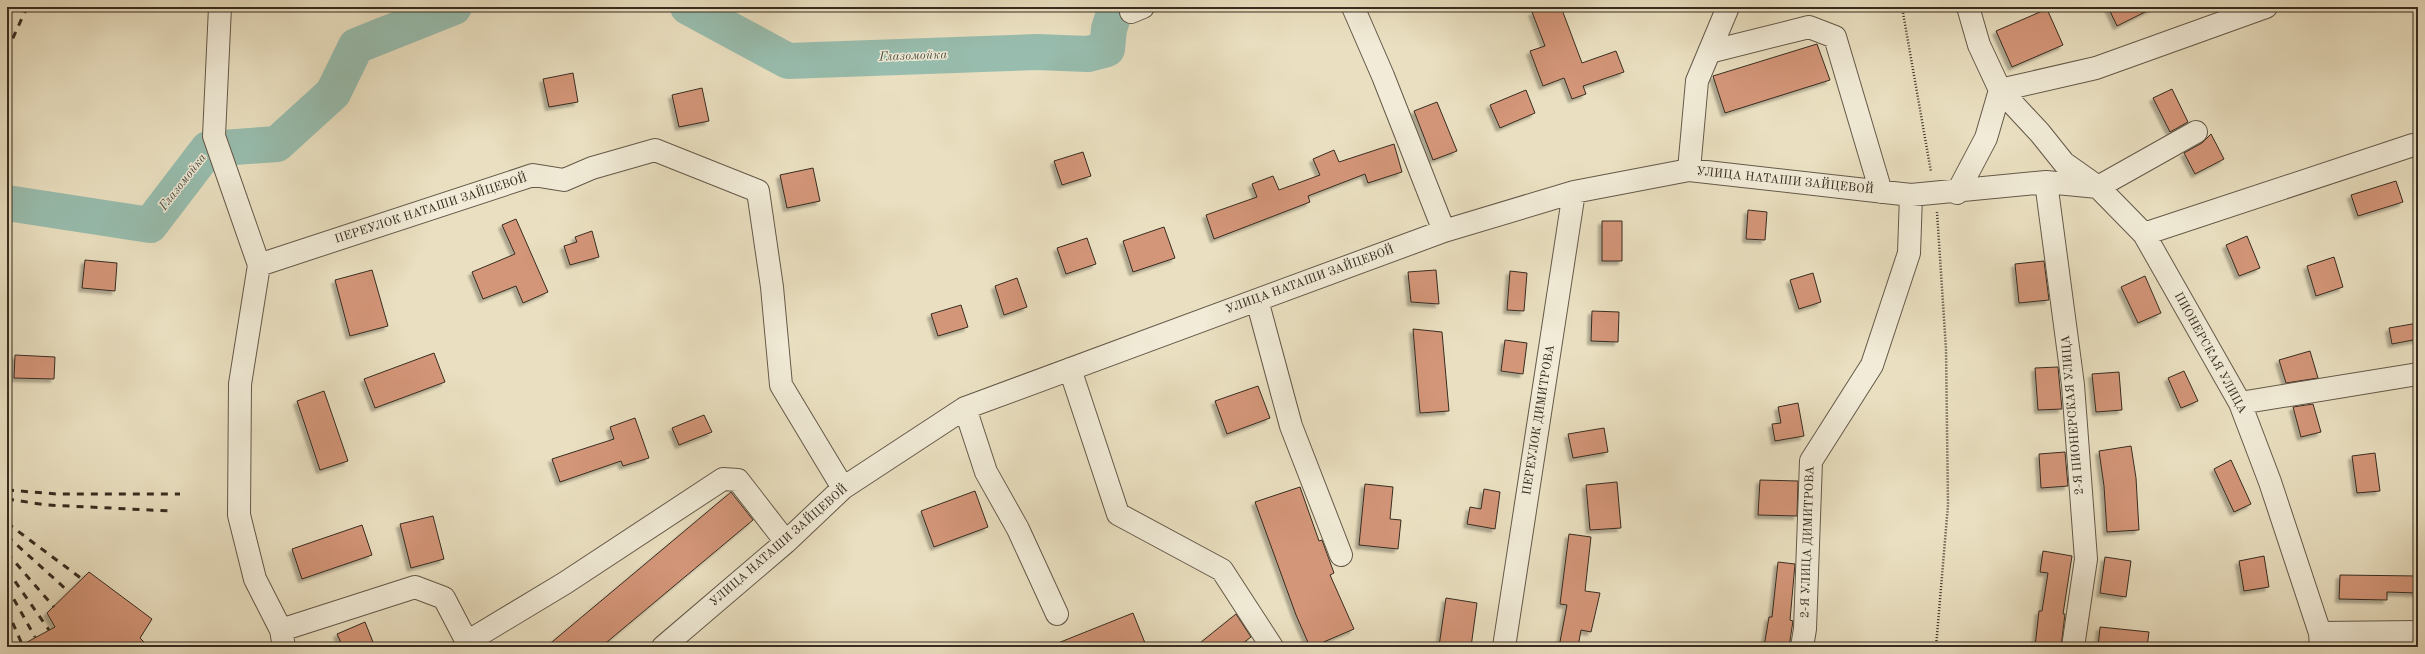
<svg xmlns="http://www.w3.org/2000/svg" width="2425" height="654" font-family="'Old Standard TT',serif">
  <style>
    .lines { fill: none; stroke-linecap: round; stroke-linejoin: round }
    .river { stroke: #98bdae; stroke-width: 36 }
    .building { fill: #d49679; stroke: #372c21; filter: url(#shadow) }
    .minor-casing { stroke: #645949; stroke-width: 24 }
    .path { stroke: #372c21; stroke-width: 2.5; stroke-dasharray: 1 2; stroke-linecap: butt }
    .minor { stroke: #f1ebd7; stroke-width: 22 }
    .rail { stroke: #372c21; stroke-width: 3; stroke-dasharray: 7 7; stroke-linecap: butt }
    .labels { text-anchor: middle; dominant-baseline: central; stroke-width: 3; stroke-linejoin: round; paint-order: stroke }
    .street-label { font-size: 12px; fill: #372c21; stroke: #f1ebd7 }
    .water-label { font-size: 13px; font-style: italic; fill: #4f5044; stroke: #f1ebd7 }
  </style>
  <defs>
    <filter id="shadow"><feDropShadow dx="-3.5" dy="3.5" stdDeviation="1" flood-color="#0004"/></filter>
  </defs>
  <rect width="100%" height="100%" fill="#eae0c1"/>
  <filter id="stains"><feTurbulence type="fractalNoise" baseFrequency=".005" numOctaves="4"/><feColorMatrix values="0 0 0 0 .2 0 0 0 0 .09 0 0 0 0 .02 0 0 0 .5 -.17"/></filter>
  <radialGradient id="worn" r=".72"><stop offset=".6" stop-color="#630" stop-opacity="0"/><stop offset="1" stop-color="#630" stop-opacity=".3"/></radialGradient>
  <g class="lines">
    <!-- river -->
    <path class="river" d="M688,7L788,61L1037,52L1088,54L1107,49L1109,29L1116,7
      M7,203L150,225L208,149L277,144L333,93L356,46L454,7"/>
  </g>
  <!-- building -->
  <path class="building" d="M1547,7H1561L1582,63L1616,51L1624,72L1583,86L1586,94L1572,99L1564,78L1543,86L1530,51L1545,46L1532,12Z
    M2108,7H2155L2117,26Z
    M2047,9L2063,45L2012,67L1996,31Z
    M1817,44L1830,80L1725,113L1713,76Z
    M573,73L578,102L549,107L543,79Z
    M702,88L709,121L679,127L672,95Z
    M2172,89L2188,122L2170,132L2153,98Z
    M1526,90L1535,113L1500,128L1490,105Z
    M1437,102L1457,151L1433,160L1414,111Z
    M2211,134L2224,159L2195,174L2184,153L2202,143Z
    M1394,144L1402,172L1368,183L1365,174L1308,196L1310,202L1214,239L1206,215L1257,197L1252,184L1273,176L1279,190L1320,175L1313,159L1334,150L1339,162Z
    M1083,152L1091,176L1062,185L1054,161Z
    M813,168L820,201L787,208L780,175Z
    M2396,181L2403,202L2358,216L2351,195Z
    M1748,210L1767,212L1765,240L1746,239Z
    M516,219L548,292L523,303L516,286L483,299L472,272L515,254L502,225Z
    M1602,221H1622V261H1602Z
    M1164,227L1175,258L1133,272L1123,241Z
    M592,231L599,257L570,265L564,246L577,242L575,237Z
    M2247,236L2260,268L2239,276L2226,245Z
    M1087,238L1096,264L1066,274L1057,248Z
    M2334,257L2343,287L2316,296L2307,266Z
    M85,260L117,263L115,291L82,288Z
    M2044,261L2049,300L2019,303L2015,264Z
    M372,270L388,326L350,336L335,280Z
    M1436,270L1439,304L1411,302L1408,272Z
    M1510,271L1527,273L1524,311L1507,310Z
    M1813,273L1821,302L1799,309L1790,280Z
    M2145,276L2161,313L2138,323L2121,287Z
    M1017,278L1027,307L1004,315L995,286Z
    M961,305L968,327L938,336L931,314Z
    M1592,311L1619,312L1618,342L1591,341Z
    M2418,323V339L2392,344L2389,328Z
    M1413,329L1442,332L1449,411L1420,413Z
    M1505,340L1527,343L1523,374L1501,371Z
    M2310,351L2318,378L2286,383L2279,360Z
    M434,353L445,382L375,408L364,379Z
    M15,355L55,357L54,379L14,378Z
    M2058,367L2062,409L2038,410L2035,368Z
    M2184,371L2198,401L2181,408L2168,378Z
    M2119,372L2122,410L2096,412L2092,374Z
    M1258,386L1270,418L1227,434L1215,401Z
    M324,391L348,461L320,470L297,401Z
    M1798,403L1804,436L1775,441L1772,424L1781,423L1778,407Z
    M2313,404L2321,432L2301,437L2293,407Z
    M704,415L712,432L679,445L672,428Z
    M635,418L649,458L623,466L621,461L560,482L552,459L614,439L610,427Z
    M1604,428L1608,452L1573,458L1568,434Z
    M2131,446L2136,478L2139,530L2107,532L2104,486L2099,451Z
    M2065,452L2068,486L2041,488L2039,454Z
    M2375,453L2380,491L2357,493L2352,456Z
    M2231,460L2251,504L2234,512L2214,469Z
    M1760,480L1798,481L1797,516L1758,515Z
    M1617,482L1621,528L1590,530L1586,485Z
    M1365,484L1393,487L1390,519L1401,520L1398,549L1359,545Z
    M1300,487L1319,541L1322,540L1334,573L1330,575L1354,629L1312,647H1310L1296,615L1255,502Z
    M1484,489L1500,492L1495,529L1467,524L1470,507L1481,509Z
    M975,491L988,527L934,547L921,511Z
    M731,492L753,520L601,647H546Z
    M433,516L444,559L411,568L400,524Z
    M362,525L372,555L302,579L292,549Z
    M1569,534L1591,537L1585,591L1600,593L1591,632L1581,630L1578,647H1559L1567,605L1560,604Z
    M2043,551L2072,556L2063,614H2065L2061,647H2035L2039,611H2042L2048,573L2040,572Z
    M2264,556L2269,587L2244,591L2239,561Z
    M2105,557L2131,561L2126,597L2100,593Z
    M1778,562L1795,564L1790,620L1793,621L1789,647H1764L1769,617H1772Z
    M89,572L152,619L140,638L149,647H18L55,627L47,613Z
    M2340,575L2418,576V593L2387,592V600L2339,599Z
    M1446,598L1477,603L1471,647L1439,646Z
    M1133,613L1145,643L1133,647H1048Z
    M1236,614L1251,637L1238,647H1195Z
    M365,622L375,647H343L337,634Z
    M2100,627L2149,632L2147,647H2098Z"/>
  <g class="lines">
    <defs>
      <path id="minor" d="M220,7L214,136L259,265L240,384L239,515L255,579L281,630L284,647
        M1353,7L1383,76L1444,231
        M1968,7L1979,45L2000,90L2040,133L2064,163L2098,187L2196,132
        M1131,12L1143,7
        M1709,52L1809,27L1835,37L1881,192
        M1689,170L1697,81L1728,7
        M2046,182L2073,385L2086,559L2073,647
        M1957,193L1986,138L2000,90L2096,68L2266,7
        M2144,234L2413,145
        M259,265L533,175L564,180L592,168L655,150L758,191L772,287L781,385L843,488
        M1257,300L1291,426L1341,555
        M1070,369L1118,514L1222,570L1272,647
        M2240,403L2418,374
        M965,408L986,472L1018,529L1057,614
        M281,630L415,587L444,598L467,642L565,583L723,479L738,480L786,542
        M2320,633L2418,632
        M663,647L786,542L843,488L965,408L1444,231L1574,192L1689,170L1911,195L2046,182L2098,187L2144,234L2240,403L2270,482L2320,633L2321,647
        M1504,647L1574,192
        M1802,647L1805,629L1811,461L1872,365L1909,253L1911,195"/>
    </defs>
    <!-- minor casing -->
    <use href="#minor" class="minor-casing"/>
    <!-- path -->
    <path class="path" d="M1902,7L1931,172
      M1936,647L1948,505L1946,349L1937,212"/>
    <!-- minor -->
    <use href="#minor" class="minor"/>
    <!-- rail -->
    <path class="rail" d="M7,51L27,7
      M7,490L57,494H180
      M7,499L47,505L171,511
      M7,523L82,579
      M7,536L69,592
      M7,553L54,607
      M7,570L49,630
      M7,587L35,637
      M7,610L22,644"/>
  </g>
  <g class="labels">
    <!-- street labels -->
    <g class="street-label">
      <text transform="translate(1785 181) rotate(6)">УЛИЦА НАТАШИ ЗАЙЦЕВОЙ</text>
      <text transform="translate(431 209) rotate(-18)">ПЕРЕУЛОК НАТАШИ ЗАЙЦЕВОЙ</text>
      <text transform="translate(1310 280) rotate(-20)">УЛИЦА НАТАШИ ЗАЙЦЕВОЙ</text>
      <text transform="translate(2210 353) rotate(61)">ПИОНЕРСКАЯ УЛИЦА</text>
      <text transform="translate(2073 415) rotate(-95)">2-Я ПИОНЕРСКАЯ УЛИЦА</text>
      <text transform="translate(1539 420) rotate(-81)">ПЕРЕУЛОК ДИМИТРОВА</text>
      <text transform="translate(1808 542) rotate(-88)">2-Я УЛИЦА ДИМИТРОВА</text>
      <text transform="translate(779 546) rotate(-41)">УЛИЦА НАТАШИ ЗАЙЦЕВОЙ</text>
    </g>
    <!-- water labels -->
    <g class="water-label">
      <text transform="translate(913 56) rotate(-2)">Глазомойка</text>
      <text transform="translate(183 182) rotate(-52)">Глазомойка</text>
    </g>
  </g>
  <!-- margin -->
  <rect width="2425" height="654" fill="none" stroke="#eae0c1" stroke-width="24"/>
  <rect x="8" y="8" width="2409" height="638" fill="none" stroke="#372c21" stroke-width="2"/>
  <rect x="12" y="12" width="2401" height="630" fill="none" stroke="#372c21"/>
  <rect width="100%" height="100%" filter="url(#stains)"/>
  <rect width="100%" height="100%" fill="url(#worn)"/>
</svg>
